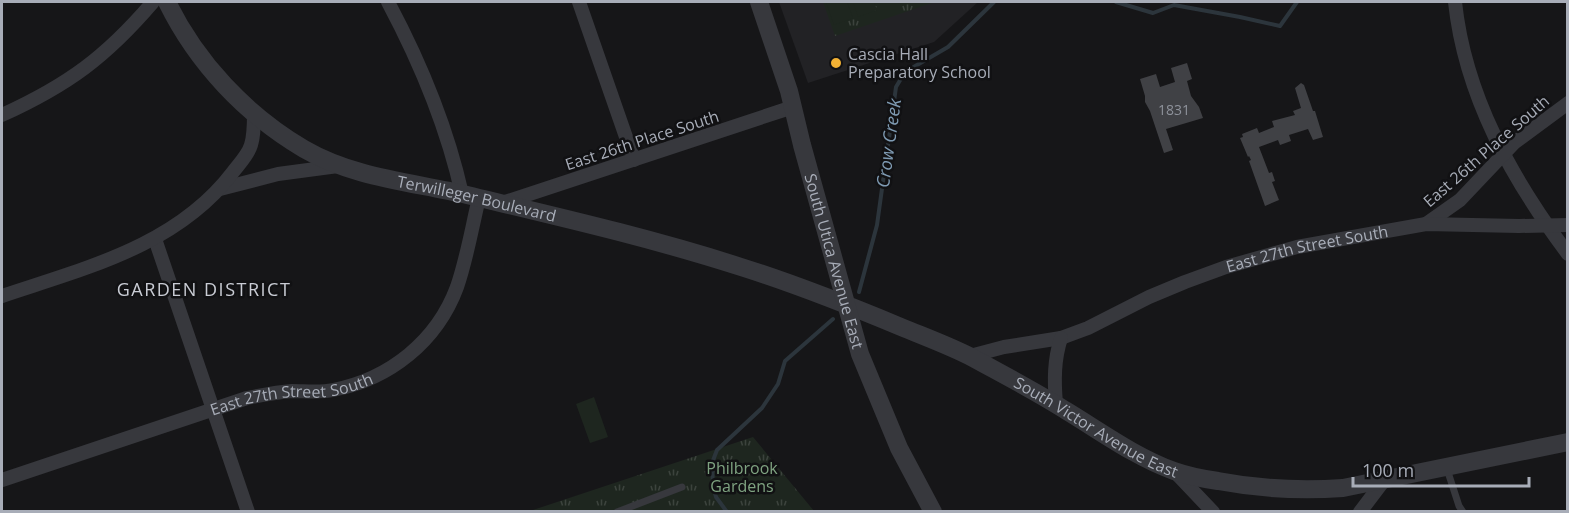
<svg xmlns="http://www.w3.org/2000/svg" width="1569" height="513" font-family="'Open Sans',sans-serif">
  <style>
    .built { fill: #222225 }
    .grass { fill: url(#grass-tufts) }
    .pitch { fill: #1e261f }
    .lines { fill: none; stroke-linecap: round; stroke-linejoin: round }
    .stream { stroke: #2c353c; stroke-width: 4 }
    .building { fill: #404145 }
    .service { stroke: #37383d; stroke-width: 7 }
    .minor { stroke: #37383d; stroke-width: 14 }
    .tertiary { stroke: #37383d; stroke-width: 18 }
    .poi-dot { fill: #f2b134; stroke: #111113; stroke-width: 2 }
    .labels { text-anchor: middle; dominant-baseline: central; stroke-width: 5; stroke-linejoin: round; paint-order: stroke }
    .number-label { font-size: 14px; fill: #8e929b }
    .poi-label { font-size: 16px; fill: #a8adb8; stroke: #111113; text-anchor: start }
    .street-label { font-size: 16px; fill: #a8adb8; stroke: #111113 }
    .park-label { font-size: 16px; fill: #7fa381; stroke: #111113 }
    .water-label { font-size: 18px; font-style: italic; fill: #7f9bb3; stroke: #111113 }
    .neighbourhood-label { font-size: 18px; letter-spacing: 1.5px; fill: #c9ccd4; stroke: #111113 }
  </style>
  <defs>
    <pattern id="grass-tufts" width="24" height="20" patternUnits="userSpaceOnUse" patternTransform="scale(1.5)"><rect width="24" height="20" fill="#1e261f"/><path d="M3 7l-1-3M5 7V3M7 7l1-3M15 17l-1-3M17 17v-4M19 17l1-3" fill="none" stroke="#3c433d"/></pattern>
  </defs>
  <rect width="100%" height="100%" fill="#161618"/>
  <!-- built -->
  <path class="built" d="M779,2H978L934,42L808,83Z"/>
  <!-- grass -->
  <path class="grass" d="M823,2H932V3L835,36Z
    M753,437L814,511L527,512Z"/>
  <!-- pitch -->
  <path class="pitch" d="M826,2H847L853,18L834,25Z
    M853,2H874L877,10L858,17Z
    M594,397L608,437L590,443L576,404Z"/>
  <g class="lines">
    <!-- stream -->
    <path class="stream" d="M1116,2L1153,13L1174,5L1240,17L1280,26L1297,2
      M859,292L877,225L896,87L905,72L948,47L994,2
      M727,512L716,497L713,486L712,463L717,450L762,408L778,384L785,361L833,319"/>
  </g>
  <!-- building -->
  <path class="building" d="M1187,63L1192,79L1187,81L1191,96L1199,107L1203,118L1166,129L1173,150L1164,153L1150,111L1145,102V96L1140,79L1156,74L1160,87L1175,82L1171,68Z
    M1301,83L1304,85L1313,111H1315L1323,137L1313,140L1308,129L1289,135L1291,141L1280,145L1278,140L1259,147L1269,173L1272,172L1275,181L1272,182L1279,200L1265,206L1249,161L1251,160L1249,156L1248,157L1240,138L1243,137L1242,134L1257,128L1259,133L1274,127L1272,121L1295,115L1293,111L1301,108L1295,88Z"/>
  <g class="lines">
    <!-- service -->
    <path class="service" d="M1447,469L1459,506L1463,512
      M617,512L682,487"/>
    <!-- minor -->
    <g class="minor">
      <path d="M388,2C420,62 447,127 462,194"/>
      <path d="M579,2L634,160"/>
      <path d="M1455,2C1465,96 1512,179 1568,254"/>
      <path d="M2,115C68,85 106,57 153,2"/>
      <path d="M220,189L278,174L338,166"/>
      <path d="M502,203L793,107"/>
      <path d="M1426,224L1460,200L1514,143L1568,103"/>
      <path d="M155,239L248,512"/>
      <path d="M2,296C85,268 177,246 233,172C239,164 248,155 251,145C254,136 254,124 254,113"/>
      <path id="s1" d="M970,356L1004,347L1061,338L1088,328L1149,297L1185,282L1226,267L1297,247L1426,224L1519,226L1568,225"/>
      <path d="M1056,404C1054,380 1054,360 1061,338"/>
      <path d="M1175,472L1213,512"/>
      <path id="s2" d="M2,480L247,398C262,395 277,392 292,391C305,391 320,393 333,390C390,379 437,341 457,287C467,258 472,227 479,198"/>
      <path d="M1360,512L1385,479"/>
    </g>
    <!-- tertiary -->
    <g class="tertiary">
      <path id="s3" d="M167,2C197,63 245,114 304,149C354,178 412,182 467,195C559,217 651,238 741,267C795,284 848,305 901,327C925,337 950,346 973,358C1004,375 1035,391 1065,410C1100,431 1135,457 1174,471C1188,476 1204,479 1218,481C1260,489 1300,491 1343,488L1568,442"/>
      <path id="s4" d="M759,2L789,91L802,145L860,354L899,448L933,512"/>
    </g>
  </g>
  <!-- markers -->
  <circle class="poi-dot" cx="836" cy="63" r="6"/>
  <g class="labels">
    <!-- number labels -->
    <g class="number-label">
      <text x="1174" y="109">1831</text>
    </g>
    <!-- poi labels -->
    <g class="poi-label">
      <text x="848" y="54">Cascia Hall<tspan x="848" dy="18">Preparatory School</tspan></text>
    </g>
    <!-- street labels -->
    <g class="street-label">
      <text transform="translate(642 140) rotate(-18)">East 26th Place South</text>
      <text transform="translate(1486 151) rotate(-41)">East 26th Place South</text>
      <text stroke="none"><textPath href="#s3" startOffset="384">Terwilleger Boulevard</textPath></text>
      <text stroke="none"><textPath href="#s1" startOffset="356">East 27th Street South</textPath></text>
      <text stroke="none"><textPath href="#s4" startOffset="270">South Utica Avenue East</textPath></text>
      <text stroke="none"><textPath href="#s2" startOffset="303">East 27th Street South</textPath></text>
      <text stroke="none"><textPath href="#s3" startOffset="1048">South Victor Avenue East</textPath></text>
    </g>
    <!-- park labels -->
    <g class="park-label">
      <text x="742" y="468">Philbrook<tspan x="742" dy="18">Gardens</tspan></text>
    </g>
    <!-- water labels -->
    <g class="water-label">
      <text transform="translate(888 143) rotate(-82)">Crow Creek</text>
    </g>
    <!-- neighbourhood labels -->
    <g class="neighbourhood-label">
      <text x="204" y="289">GARDEN DISTRICT</text>
    </g>
  </g>
  <!-- border -->
  <rect width="1569" height="513" fill="none" stroke="#a8adb8" stroke-width="6"/>
  <!-- scale -->
  <path d="M1353 477v9h176v-9" fill="none" stroke="#a8adb8" stroke-width="3"/>
  <text x="1362" y="477" font-size="18" fill="#a8adb8" stroke="#111113" stroke-width="4.5" paint-order="stroke">100 m</text>
</svg>
